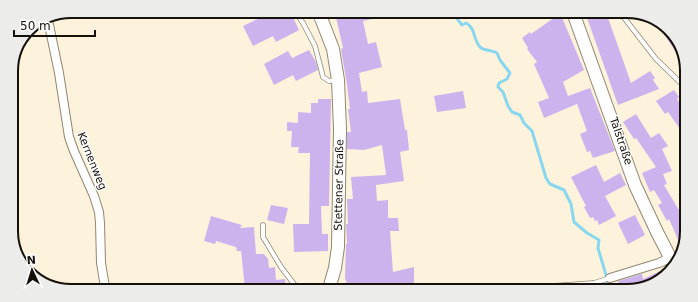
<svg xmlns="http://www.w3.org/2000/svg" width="698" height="302" font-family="'DejaVu Sans',sans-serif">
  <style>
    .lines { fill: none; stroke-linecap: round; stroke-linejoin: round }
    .stream { stroke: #89d7ef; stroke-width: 3 }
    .building { fill: #cdb3ed }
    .lane-casing { stroke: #918672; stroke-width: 5.5 }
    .street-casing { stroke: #918672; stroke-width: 10 }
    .secondary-casing { stroke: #918672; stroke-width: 14 }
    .path { stroke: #978f7f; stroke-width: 2; stroke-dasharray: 4 2; stroke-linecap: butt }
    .lane { stroke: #fff; stroke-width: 4 }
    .street { stroke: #fff; stroke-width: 8 }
    .secondary { stroke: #fff; stroke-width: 12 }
    .labels { text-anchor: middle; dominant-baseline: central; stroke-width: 3; stroke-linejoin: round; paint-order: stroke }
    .street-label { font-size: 11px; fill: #15110a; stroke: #fff }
    .rim { fill: none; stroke: #15110a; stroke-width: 2 }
  </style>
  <rect width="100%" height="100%" fill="#fdf2db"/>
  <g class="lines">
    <!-- stream -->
    <path class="stream" d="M455,14L458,20L462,25L466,23C476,28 473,41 481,48C486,51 492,50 497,53L500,60L510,73L507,79L499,83L498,87L503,92L508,106L512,112L520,115L524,123L532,131L546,178L550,184L564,190L571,204L574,222L587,233L599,240L598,248L606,275L607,291"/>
  </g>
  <!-- building -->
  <path class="building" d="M270,13L271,19L283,13H291L299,30L276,42L273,36L253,46L243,26Z
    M335,13H382V17L363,21L368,44L376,42L382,67L359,73L362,92L367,91L368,103L400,99L405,130H407L409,150L400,152L404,181L376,185L377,201L388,200V218H398L399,231H390L393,272L414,267V284L403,285L388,289H349L345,278L346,244H347L346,224H348L347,199H353L351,177L386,175L382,145L364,150L347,149V132H351L348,109H350L347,85L341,49L343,48Z
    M558,15H561L584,70L563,82L568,96L590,88L615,151L593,158L590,151L587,152L580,134L587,131L577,104L544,118L538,102L549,98L534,64L537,62L527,49L528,48L522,38L530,32L531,34Z
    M586,15H607L631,83L650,71L655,78L653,80L659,89L618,105Z
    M657,21L674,34L683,55L679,57L656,22Z
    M309,50L316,62L318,70L296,81L293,75L274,85L264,64L288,51L292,58Z
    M674,90L679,97L677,99L685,112V136L668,112L665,114L656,101Z
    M463,91L466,108L437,112L434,96Z
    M318,99H331L329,206H321L322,234H328V251L294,252L293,224H309L310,153H298L299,147H291L292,131H287V122L298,123V112L311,113V103H318Z
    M636,114L651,138L659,133L668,146L662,149L672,171L663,174L667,184L664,185L683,217V251L669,219L667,221L658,205L662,203L654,190L650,192L642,173L656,167L636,138L634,139L623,122Z
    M596,165L604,182L620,173L626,185L605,196L616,216L599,225L597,220L595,221L593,217L590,218L584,207L586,206L571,177Z
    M271,205L288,208L284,224L267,220Z
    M635,215L645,235L628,244L618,223Z
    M211,216L242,225L240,228L254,227L256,254H264L268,259L269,268L275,267L276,280L285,279L286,288H245L241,251H237L236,247L216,241L215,244L204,241Z
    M667,268L669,271L663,279L631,291H621L618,281L642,274L643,279Z"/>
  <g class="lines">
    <defs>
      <path id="lane" d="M296,13L303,23L315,46L323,77L329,81L336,80
        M622,15L656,59L686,88
        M263,225V237L281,267L297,288
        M552,286L594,283L610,278"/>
      <path id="street" d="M48,20L59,73L69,137L74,151L94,196L99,212L100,223L101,263L105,287
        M610,278L659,263L670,258"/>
      <path id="secondary" d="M319,13L333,49L338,80L340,129L338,247L335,268L329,289
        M574,15L635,185L657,232L674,265"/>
    </defs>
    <!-- lane casing -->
    <use href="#lane" class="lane-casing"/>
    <!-- street casing -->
    <use href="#street" class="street-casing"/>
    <!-- secondary casing -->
    <use href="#secondary" class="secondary-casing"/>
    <!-- path -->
    <path class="path" d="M407,289L429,285H545"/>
    <!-- lane -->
    <use href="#lane" class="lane"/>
    <!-- street -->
    <use href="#street" class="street"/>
    <!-- secondary -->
    <use href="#secondary" class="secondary"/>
  </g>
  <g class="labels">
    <!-- street labels -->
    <g class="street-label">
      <text transform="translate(621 141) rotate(71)">Talstraße</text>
      <text transform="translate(92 161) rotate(68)">Kernenweg</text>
      <text transform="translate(339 185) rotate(-89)">Stettener Straße</text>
    </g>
  </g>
  <!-- crop -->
  <path d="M0 0H698V302H0ZM71 18H627A53 53 0 0 1 680 71V231A53 53 0 0 1 627 284H71A53 53 0 0 1 18 231V71A53 53 0 0 1 71 18Z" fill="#ececeb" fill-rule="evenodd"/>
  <path class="rim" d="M71 18H627A53 53 0 0 1 680 71V231A53 53 0 0 1 627 284H71A53 53 0 0 1 18 231V71A53 53 0 0 1 71 18Z"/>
  <!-- north arrow -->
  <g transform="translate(32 270) rotate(356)" stroke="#ffffff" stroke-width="3" paint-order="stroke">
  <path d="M0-3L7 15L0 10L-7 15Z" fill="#15110a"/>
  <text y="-6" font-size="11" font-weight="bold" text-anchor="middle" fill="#15110a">N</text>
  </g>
  <!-- scale -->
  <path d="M14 30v6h81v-6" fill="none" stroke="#15110a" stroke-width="2"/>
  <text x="20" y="30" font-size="12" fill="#15110a" stroke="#ffffff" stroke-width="3" paint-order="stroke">50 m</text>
</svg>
